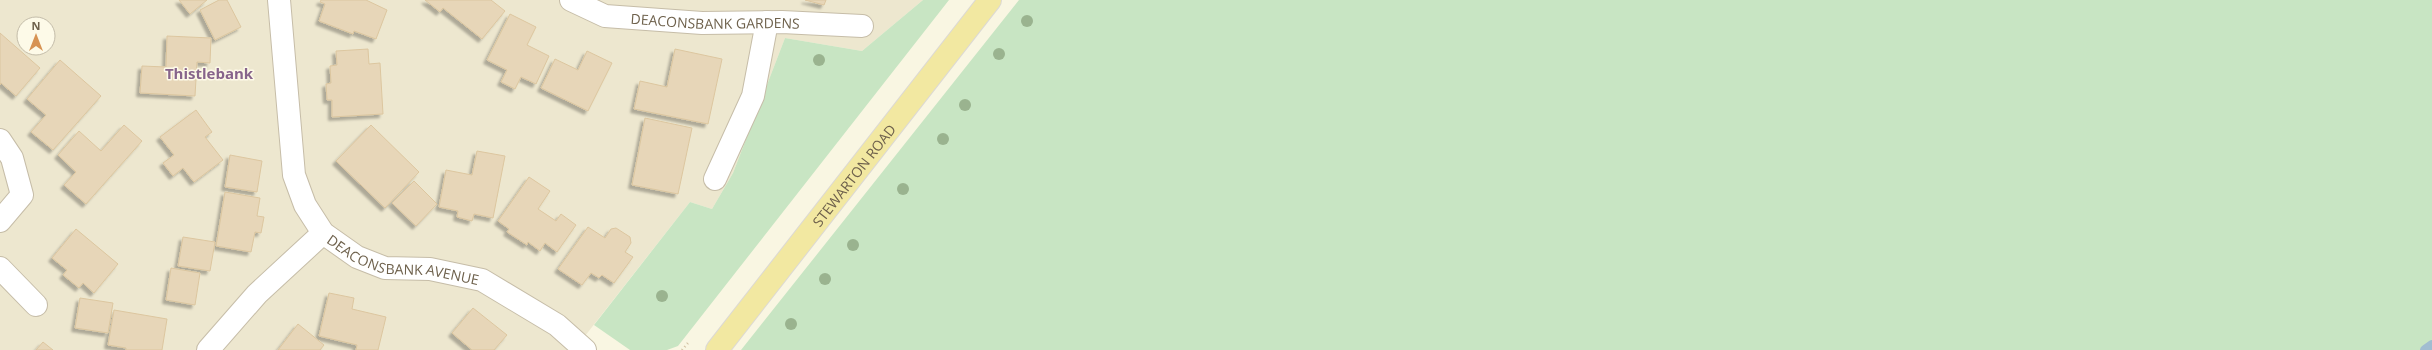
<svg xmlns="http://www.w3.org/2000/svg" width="2432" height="350" font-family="'Open Sans',sans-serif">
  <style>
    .residential { fill: #ede7cf; fill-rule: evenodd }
    .green { fill: #c8e5c3 }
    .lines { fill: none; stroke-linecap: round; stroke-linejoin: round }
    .stream { stroke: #a1bdd1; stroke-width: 10 }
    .building { fill: #e7d6b8; stroke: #dcc69f; filter: url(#shadow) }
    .minor-casing { stroke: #c6bda8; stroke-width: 24 }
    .major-casing { stroke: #dcd9d4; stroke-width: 24 }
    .path { stroke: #d0bfa1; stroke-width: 2.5; stroke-dasharray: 1 3; stroke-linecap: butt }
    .minor { stroke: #fff; stroke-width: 22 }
    .major { stroke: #f2e8a1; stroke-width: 22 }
    .tree { fill: #9ab38f }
    .labels { text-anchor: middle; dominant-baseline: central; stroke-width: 3; stroke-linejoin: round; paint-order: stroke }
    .street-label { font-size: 14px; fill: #6e614c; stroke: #fdfae8 }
    .neighbourhood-label { font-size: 15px; font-weight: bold; fill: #87648b; stroke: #fdfae8 }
  </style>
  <defs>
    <filter id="shadow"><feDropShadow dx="-3.5" dy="3.5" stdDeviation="1" flood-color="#0004"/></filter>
  </defs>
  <rect width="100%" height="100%" fill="#f9f6e2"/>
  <!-- residential -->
  <path class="residential" d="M0,0H923L862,51L785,38L733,173L712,209L690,202L574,350H0ZM24,24H48V48H24Z"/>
  <!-- green -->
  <path class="green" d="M923,0H949L678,346L667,350H630L594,325L690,202L712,209L733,173L785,38L862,51Z
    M1019,0H2432V350H741Z"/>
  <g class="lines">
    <!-- stream -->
    <path class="stream" d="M2425,350L2432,345"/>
  </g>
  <!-- building -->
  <path class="building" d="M179,0H207L190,14Z
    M219,0H227L241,27L215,40L200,10Z
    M321,0H366L387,10L376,39L354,31L353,34L319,21L325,4L320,2Z
    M425,0H491L505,11L482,39L443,8L440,12Z
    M805,0H826L824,5Z
    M510,14L536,27L527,45L549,56L536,84L521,77L515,89L501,82L507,70L487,60Z
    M0,33L40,68L16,96L1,83L0,85Z
    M167,36L211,38L210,63L197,62L195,96L140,93L142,66L166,67Z
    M368,49L369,64L380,63L383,114L332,117V100H327L326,84L331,83L330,66L337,65L336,51Z
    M675,49L722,59L708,124L634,109L640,81L667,87Z
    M587,51L612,63L588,111L541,88L555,59L578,70Z
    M60,60L101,96L53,150L31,132L46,115L27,99Z
    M196,110L212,132L205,137L223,160L194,182L183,168L173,176L163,163L174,155L160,137Z
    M645,118L692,128L678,194L632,185Z
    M124,125L142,141L86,204L64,185L76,172L58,155L79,131L101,151Z
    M371,125L419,172L385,208L336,161Z
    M477,151L505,156L493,218L474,214L472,221L457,217L458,211L439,207L446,170L472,175Z
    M230,155L262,161L257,192L225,187Z
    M529,177L550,191L538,209L556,221L561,214L576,225L557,252L545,243L540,251L528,242L527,245L507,232L509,229L498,221Z
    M414,181L437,204L416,226L392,203Z
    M225,192L260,198L257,216L264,217L261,233L255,232L251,252L216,246Z
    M588,227L605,238L611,229L616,228L630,237L631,243L625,252L633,257L614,283L602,275L599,278L591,273L582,285L558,269Z
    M76,229L118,264L94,293L83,283L79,288L63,275L67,270L52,258Z
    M183,237L215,242L210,271L178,266Z
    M171,268L200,273L195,305L166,300Z
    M329,293L354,298L352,309L386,317L378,350H356L357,345L319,336Z
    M80,298L113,303L108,333L75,328Z
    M473,308L507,335L494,350H472L452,333Z
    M114,310L167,319L162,350H126V348L108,345Z
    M298,324L324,345L320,350H278Z
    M43,342L53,350H36Z"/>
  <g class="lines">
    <defs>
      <g id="minor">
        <path id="s1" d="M279,0L294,175L305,205L323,233L357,257L385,268L430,269L482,280L557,325L585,350"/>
        <path id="s2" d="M571,0L605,16L702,23L782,22L862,26"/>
        <path d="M0,140L12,158L22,195L0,221"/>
        <path d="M715,179L753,96L767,22"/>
        <path d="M0,268L36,305"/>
        <path d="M208,350L257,294L323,233"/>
      </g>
      <g id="major">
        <path id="s3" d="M717,350L990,0"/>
      </g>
    </defs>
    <!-- minor casing -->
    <use href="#minor" class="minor-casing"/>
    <!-- major casing -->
    <use href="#major" class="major-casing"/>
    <!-- path -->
    <path class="path" d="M682,350L688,343"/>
    <!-- minor -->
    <use href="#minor" class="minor"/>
    <!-- major -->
    <use href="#major" class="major"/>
  </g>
  <!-- trees -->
  <g class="tree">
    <circle cx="1027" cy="21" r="6"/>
    <circle cx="999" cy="54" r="6"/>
    <circle cx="819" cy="60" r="6"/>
    <circle cx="965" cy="105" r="6"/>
    <circle cx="943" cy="139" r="6"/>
    <circle cx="903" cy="189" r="6"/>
    <circle cx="853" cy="245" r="6"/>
    <circle cx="825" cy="279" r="6"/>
    <circle cx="662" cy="296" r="6"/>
    <circle cx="791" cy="324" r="6"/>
  </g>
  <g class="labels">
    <!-- street labels -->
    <g class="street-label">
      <text stroke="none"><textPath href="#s2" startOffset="148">DEACONSBANK GARDENS</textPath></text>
      <text stroke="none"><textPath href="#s3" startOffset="222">STEWARTON ROAD</textPath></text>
      <text stroke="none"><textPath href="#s1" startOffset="328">DEACONSBANK AVENUE</textPath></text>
    </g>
    <!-- neighbourhood labels -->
    <g class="neighbourhood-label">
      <text x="209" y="73">Thistlebank</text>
    </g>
  </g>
  <!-- north arrow -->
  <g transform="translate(36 36)"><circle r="19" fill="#fdfae8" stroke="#c4bdaa"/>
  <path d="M0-3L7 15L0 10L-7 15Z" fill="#d79353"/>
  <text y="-6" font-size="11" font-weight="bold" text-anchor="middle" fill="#6e614c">N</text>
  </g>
</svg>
